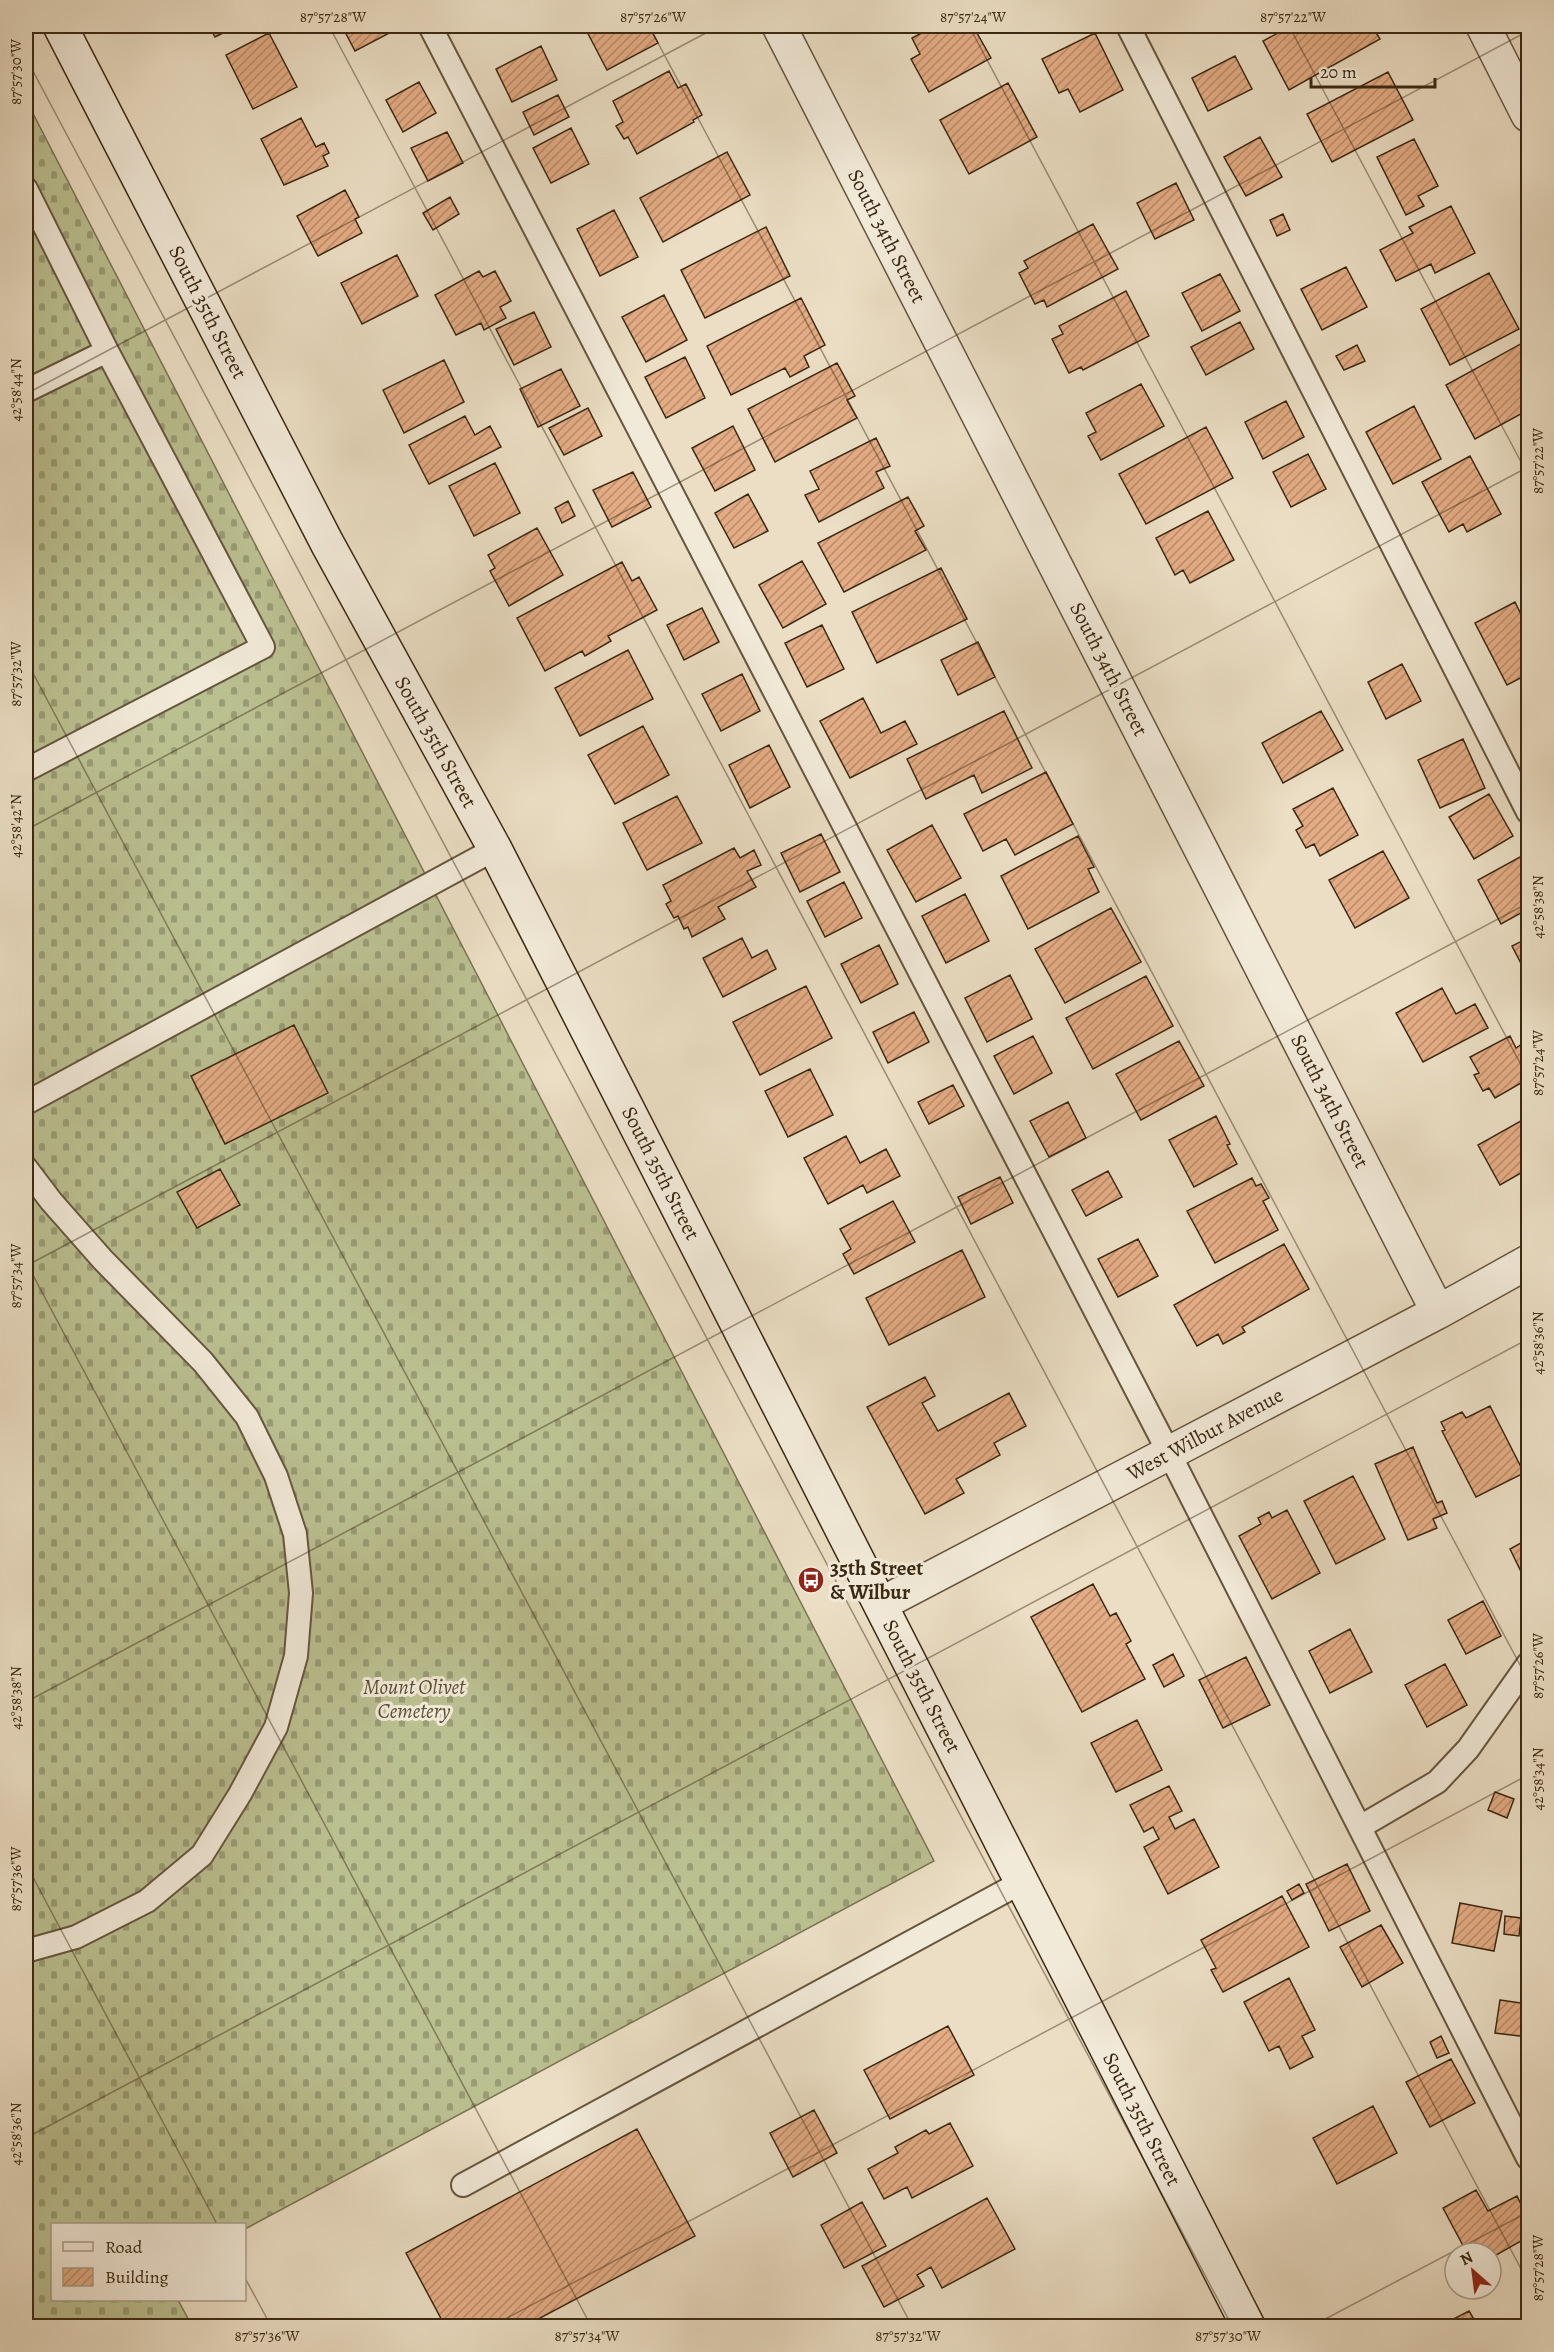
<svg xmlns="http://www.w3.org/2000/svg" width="1554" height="2352" font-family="Alegreya,serif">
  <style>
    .cemetery { fill: url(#cemetery-stones); stroke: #7a7452; stroke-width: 1.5 }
    .building { fill: url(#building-hatch); stroke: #3a2912; stroke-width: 1.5 }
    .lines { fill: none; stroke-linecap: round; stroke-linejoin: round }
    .service-casing { stroke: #66563e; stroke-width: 26 }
    .minor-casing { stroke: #66563e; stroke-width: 36 }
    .secondary-casing { stroke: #3a2912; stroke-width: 36 }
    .service { stroke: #f2ead9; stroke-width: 22 }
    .minor { stroke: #f2ead9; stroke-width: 33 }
    .secondary { stroke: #f2ead9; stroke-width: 33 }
    .ticks { fill: none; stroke: #3a2912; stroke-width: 1.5; stroke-opacity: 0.45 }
    .labels { text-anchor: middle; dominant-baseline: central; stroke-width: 6; stroke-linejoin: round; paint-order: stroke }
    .street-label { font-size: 21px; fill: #3a2912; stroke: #f2ead9 }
    .poi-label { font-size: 21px; font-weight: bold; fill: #3a2912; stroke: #f2ead9; text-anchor: start }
    .park-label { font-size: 21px; font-style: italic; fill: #5a4f32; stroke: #f2ead9 }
    .neatline { fill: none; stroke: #3a2912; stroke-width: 2 }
    .ticks-label { font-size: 15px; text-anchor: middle; fill: #3a2912 }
  </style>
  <defs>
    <pattern id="cemetery-stones" width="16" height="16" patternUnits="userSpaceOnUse" patternTransform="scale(1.5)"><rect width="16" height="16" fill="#bbc091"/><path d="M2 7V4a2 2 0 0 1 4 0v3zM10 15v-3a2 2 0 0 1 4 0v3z" fill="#999c75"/></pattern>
    <pattern id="building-hatch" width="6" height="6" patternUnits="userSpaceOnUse" patternTransform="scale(1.5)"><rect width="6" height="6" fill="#e4ac84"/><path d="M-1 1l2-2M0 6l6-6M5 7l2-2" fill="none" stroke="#ba8c6b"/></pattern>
  </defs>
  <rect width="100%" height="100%" fill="#ebdec4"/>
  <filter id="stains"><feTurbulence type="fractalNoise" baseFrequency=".00333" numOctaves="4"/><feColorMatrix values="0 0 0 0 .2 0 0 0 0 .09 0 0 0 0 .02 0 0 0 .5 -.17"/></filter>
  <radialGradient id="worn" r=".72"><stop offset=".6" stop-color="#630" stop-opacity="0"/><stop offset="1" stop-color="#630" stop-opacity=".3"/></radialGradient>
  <!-- cemetery -->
  <path class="cemetery" d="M26,100L934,1861L245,2229L244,2224H52V2300H178L192,2326H26Z"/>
  <!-- building -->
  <path class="building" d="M209,26H237L215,37Z
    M342,26H395L397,29L355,51Z
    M584,26H649L658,43L607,70Z
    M935,26H973L991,58L929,92L911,59L920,54L912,38Z
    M1291,26H1372L1380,39L1289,90L1263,41Z
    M269,33L297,87L253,109L226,55Z
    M1095,33L1123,90L1080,112L1068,89L1059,93L1042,59Z
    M541,46L557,80L512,102L496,69Z
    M1235,56L1252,89L1208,111L1192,78Z
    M669,71L678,88L686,84L702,115L693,120L694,122L637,154L628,137L624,139L616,126L623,122L613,101Z
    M1388,72L1413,120L1332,162L1307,114Z
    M419,82L436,113L403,132L386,100Z
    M1008,83L1037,137L969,174L940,120Z
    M558,95L569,117L534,135L523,112Z
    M301,118L316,147L324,143L329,153L323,156L328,166L284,185L261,139Z
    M571,128L589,164L551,183L533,148Z
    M447,132L463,163L428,181L411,148Z
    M1260,137L1282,177L1246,196L1224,157Z
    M1414,139L1438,186L1418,196L1424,206L1406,215L1377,157Z
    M727,152L750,195L663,242L640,198Z
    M1176,183L1194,220L1155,239L1137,203Z
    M345,190L359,217L355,219L362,233L318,256L297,216Z
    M450,197L459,214L433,230L423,213Z
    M1451,206L1475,253L1435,273L1431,264L1396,281L1380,250L1413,233L1409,227Z
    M614,210L638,257L600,276L577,229Z
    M1283,214L1290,230L1277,236L1270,220Z
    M1093,224L1118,269L1047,307L1044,300L1035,304L1019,273L1028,268L1024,261Z
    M766,227L790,276L705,318L681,270Z
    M397,255L418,296L362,324L341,283Z
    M1346,267L1367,307L1322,330L1301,289Z
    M479,271L483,277L495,271L511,301L500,307L506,318L484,330L481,323L456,335L435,295Z
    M1489,273L1519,329L1450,365L1421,309Z
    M1220,274L1240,311L1202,331L1182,293Z
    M1126,291L1149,336L1083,370L1081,367L1069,373L1052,339L1063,334L1059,326Z
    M664,295L687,340L646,362L622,317Z
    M801,298L825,345L804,356L809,367L790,377L785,368L731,395L707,346Z
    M534,312L551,347L514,365L496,329Z
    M1240,322L1254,349L1206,375L1191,347Z
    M1526,341L1528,346V410L1475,439L1446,385Z
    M1357,345L1365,361L1344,370L1336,356Z
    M685,357L705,398L666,418L645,377Z
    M444,360L464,402L404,433L383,390Z
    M837,363L855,396L847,400L857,418L775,462L748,409Z
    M561,369L580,406L538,427L520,389Z
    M1141,384L1164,426L1101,460L1088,436L1096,432L1086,413Z
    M1286,401L1304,437L1263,459L1245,422Z
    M1414,406L1441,459L1393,484L1366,432Z
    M588,408L602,436L564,455L549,428Z
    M465,416L475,435L490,426L501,447L429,484L409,445Z
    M733,426L755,470L715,491L692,448Z
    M1206,427L1233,478L1146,524L1119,474Z
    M876,438L890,466L876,472L884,488L819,522L805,495L819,489L810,471Z
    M1308,454L1326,489L1291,507L1273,472Z
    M1470,456L1501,514L1467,532L1463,524L1449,532L1422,482Z
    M495,463L520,513L474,536L449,486Z
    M633,472L651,507L612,527L593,490Z
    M748,494L768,531L734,548L715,513Z
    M908,497L924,526L915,531L926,550L844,592L818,543Z
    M568,501L575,516L562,523L555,508Z
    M1208,511L1234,560L1190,583L1183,570L1175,575L1156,538Z
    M537,528L563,575L509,606L490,571L495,568L488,555Z
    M802,561L826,604L783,628L759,585Z
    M622,562L632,581L639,577L657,610L608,636L611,641L585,656L582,651L545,671L517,618Z
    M941,568L967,619L877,663L852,612Z
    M1515,602L1528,629V674L1507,685L1475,623Z
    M702,608L719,642L684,660L667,625Z
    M822,625L844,669L807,687L785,643Z
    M978,642L995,677L958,695L941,660Z
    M628,650L653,699L580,736L555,688Z
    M1402,664L1421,701L1386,719L1368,682Z
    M742,674L760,711L721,731L702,694Z
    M863,698L881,733L905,721L917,744L850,778L820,721Z
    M1004,711L1032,768L982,793L974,775L926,799L907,759Z
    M1321,711L1343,750L1283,783L1262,743Z
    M643,726L669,775L615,804L588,755Z
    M1463,739L1485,788L1440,808L1418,760Z
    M769,745L790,787L750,808L729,765Z
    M1046,772L1073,824L1015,855L1006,839L983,851L964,814Z
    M1333,788L1358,835L1320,856L1314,844L1306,848L1296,830L1303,826L1293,809Z
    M1489,794L1513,836L1474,859L1449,817Z
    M677,796L702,843L647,870L623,823Z
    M932,825L961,878L916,902L887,850Z
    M821,834L840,872L800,892L781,853Z
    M1078,836L1094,867L1088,869L1099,892L1028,929L1001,876Z
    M734,848L740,858L754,850L761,865L747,871L756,887L718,907L725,919L692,937L688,927L684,929L678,916L674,918L666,904L671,901L663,885Z
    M1383,851L1409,898L1355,928L1329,880Z
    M1520,857L1528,872V909L1501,924L1478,880Z
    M844,882L862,918L825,937L807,901Z
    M965,894L989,941L946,963L922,916Z
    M1111,908L1141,962L1065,1003L1035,949Z
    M742,938L752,958L767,950L776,969L723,997L703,958Z
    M1528,938V977L1512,946Z
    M879,945L898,984L861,1003L841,964Z
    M1010,975L1032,1019L987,1042L965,998Z
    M1146,976L1173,1026L1093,1069L1066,1018Z
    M806,986L832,1038L760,1075L733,1022Z
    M1442,988L1456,1014L1475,1004L1488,1028L1423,1062L1396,1013Z
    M914,1012L929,1042L888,1063L873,1032Z
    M294,1025L328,1093L225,1144L191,1076Z
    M1033,1036L1052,1073L1014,1094L994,1056Z
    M1510,1036L1516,1048L1522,1044L1528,1057V1079L1495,1098L1489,1088L1483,1091L1474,1075L1479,1073L1470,1057Z
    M1179,1041L1204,1086L1141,1120L1116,1074Z
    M810,1069L833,1115L788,1137L765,1091Z
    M953,1085L964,1106L929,1124L918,1102Z
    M1068,1102L1086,1138L1049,1157L1030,1121Z
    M1216,1116L1230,1144L1227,1145L1237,1164L1194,1187L1169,1140Z
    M1528,1117V1169L1500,1185L1478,1145Z
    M846,1136L860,1163L886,1149L900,1176L867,1193L863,1185L828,1204L804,1158Z
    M220,1169L240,1205L197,1228L177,1192Z
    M1108,1171L1122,1197L1086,1216L1072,1190Z
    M1000,1177L1013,1203L971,1224L958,1197Z
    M1252,1178L1256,1186L1261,1184L1269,1198L1263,1201L1278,1230L1215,1263L1187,1211Z
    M893,1201L915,1242L854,1274L843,1254L851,1249L840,1229Z
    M1138,1239L1158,1276L1118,1297L1098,1259Z
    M1284,1244L1309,1289L1242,1327L1245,1332L1223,1344L1218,1334L1197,1346L1174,1305Z
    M962,1250L985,1297L889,1345L866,1298Z
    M925,1377L935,1396L922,1403L938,1431L1009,1393L1026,1426L994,1443L1000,1455L956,1479L964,1493L925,1514L867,1407Z
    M1490,1406L1524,1473L1476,1497L1442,1431L1445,1430L1441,1422L1462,1412L1466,1418Z
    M1413,1447L1437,1503L1442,1501L1447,1513L1433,1519L1437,1528L1408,1540L1375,1464Z
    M1353,1476L1385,1539L1336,1564L1304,1501Z
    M1287,1510L1320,1573L1272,1599L1239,1536L1261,1524L1258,1518L1269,1512L1272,1518Z
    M1528,1539V1586L1510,1549Z
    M1093,1584L1110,1616L1116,1613L1131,1641L1126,1644L1145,1679L1082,1712L1031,1617Z
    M1483,1601L1501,1636L1466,1654L1448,1620Z
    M1350,1629L1372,1672L1330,1693L1309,1651Z
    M1173,1654L1184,1676L1164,1687L1153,1665Z
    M1246,1657L1270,1705L1223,1728L1199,1680Z
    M1445,1664L1467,1705L1427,1727L1405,1685Z
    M1137,1720L1162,1770L1116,1792L1091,1743Z
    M1169,1786L1182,1811L1169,1817L1175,1829L1194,1819L1219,1867L1168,1894L1144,1847L1159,1839L1153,1827L1144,1832L1130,1805Z
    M1495,1792L1514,1799L1507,1818L1488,1810Z
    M1347,1864L1370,1911L1329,1931L1306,1884Z
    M1299,1884L1304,1893L1292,1900L1287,1891Z
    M1282,1896L1309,1947L1223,1992L1211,1970L1216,1968L1201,1940Z
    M1460,1903L1502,1911L1494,1951L1452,1943Z
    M1505,1916L1521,1918L1519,1936L1504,1934Z
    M1381,1925L1403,1963L1362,1987L1340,1947Z
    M1289,1978L1315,2030L1302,2036L1313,2057L1290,2069L1279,2046L1269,2051L1244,2002Z
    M1500,2000L1528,2004V2037L1495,2033Z
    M948,2026L974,2075L890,2119L864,2070Z
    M1441,2036L1449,2053L1437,2058L1430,2042Z
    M1451,2059L1475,2103L1430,2127L1406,2082Z
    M1373,2106L1397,2153L1337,2184L1313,2138Z
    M814,2110L837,2153L793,2177L770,2133Z
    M950,2123L973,2166L912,2198L907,2187L884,2199L868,2169L898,2153L895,2147L926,2130L929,2134Z
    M637,2129L695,2236L525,2326H445L406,2253Z
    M1476,2190L1488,2211L1517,2196L1525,2213L1528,2211V2237L1491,2258V2253H1467L1443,2208Z
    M987,2198L1015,2249L942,2288L931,2267L917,2275L924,2286L884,2307L862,2266Z
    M862,2202L886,2246L844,2268L821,2225Z
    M1469,2311L1478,2326H1440Z"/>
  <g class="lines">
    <defs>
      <path id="service" d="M430,26L1169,1453L1528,2158
        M1128,26L1528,812
        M26,189L107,351L263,647L26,770
        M26,391L107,351
        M26,1103L495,849
        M26,1168L51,1201L103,1260L203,1362L247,1417L276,1476L295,1534L301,1593L296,1656L276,1727L240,1794L202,1855L147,1901L76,1937L26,1951
        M1360,1827L1437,1782L1468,1749L1528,1664
        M463,2185L1022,1882"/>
      <path id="minor" d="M779,26L1438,1312
        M1483,26L1528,115
        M881,1604L1438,1312L1528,1262"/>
      <path id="secondary" d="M60,26L327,543L495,849L1248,2326"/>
    </defs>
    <!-- service casing -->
    <use href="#service" class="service-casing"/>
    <!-- minor casing -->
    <use href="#minor" class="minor-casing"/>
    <!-- secondary casing -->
    <use href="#secondary" class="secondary-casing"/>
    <!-- service -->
    <use href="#service" class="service"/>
    <!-- minor -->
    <use href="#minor" class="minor"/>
    <!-- secondary -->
    <use href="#secondary" class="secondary"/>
  </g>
  <!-- ticks -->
  <path class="ticks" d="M329,26L1528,2282M649,26L1528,1680M969,26L1528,1078M1289,26L1528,475M26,58L1232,2326M26,394L719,26M26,660L912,2326M26,830L1528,31M26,1262L591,2326M26,1266L1528,467M26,1702L1528,903M26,1864L217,2224M26,2138L1528,1339M244,2276L271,2326M492,2326L1528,1775M1312,2326L1528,2212"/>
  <!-- icons -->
  <defs>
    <symbol id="bus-disc" viewBox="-11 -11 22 22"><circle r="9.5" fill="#8f2418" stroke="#f2ead9"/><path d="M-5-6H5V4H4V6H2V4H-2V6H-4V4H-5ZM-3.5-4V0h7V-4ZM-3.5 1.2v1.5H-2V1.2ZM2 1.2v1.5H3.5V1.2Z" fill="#fff"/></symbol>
  </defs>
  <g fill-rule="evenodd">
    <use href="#bus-disc" x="796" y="1565" width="30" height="30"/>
  </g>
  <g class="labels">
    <!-- street labels -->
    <g class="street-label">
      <text transform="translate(887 236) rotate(63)">South 34th Street</text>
      <text transform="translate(208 312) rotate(63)">South 35th Street</text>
      <text transform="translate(1109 669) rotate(63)">South 34th Street</text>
      <text transform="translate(436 742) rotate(61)">South 35th Street</text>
      <text transform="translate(1330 1101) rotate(63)">South 34th Street</text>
      <text transform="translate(661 1173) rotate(63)">South 35th Street</text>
      <text transform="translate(1205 1434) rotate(-28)">West Wilbur Avenue</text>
      <text transform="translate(922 1686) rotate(63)">South 35th Street</text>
      <text transform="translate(1142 2119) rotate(63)">South 35th Street</text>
    </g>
    <!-- poi labels -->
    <g class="poi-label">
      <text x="830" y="1568">35th Street<tspan x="830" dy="24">&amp; Wilbur</tspan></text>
    </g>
    <!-- park labels -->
    <g class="park-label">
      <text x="414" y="1687">Mount Olivet<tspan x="414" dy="24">Cemetery</tspan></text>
    </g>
  </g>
  <!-- margin -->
  <rect width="1554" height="2352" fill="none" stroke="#ebdec4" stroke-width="66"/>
  <!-- legend -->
  <rect x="51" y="2223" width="195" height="78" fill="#f2ead9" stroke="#a89d89" stroke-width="1.5"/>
  <rect x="63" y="2242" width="30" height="9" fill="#f2ead9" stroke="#a89d89" stroke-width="1.5"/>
  <text x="105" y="2253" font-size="18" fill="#3a2912">Road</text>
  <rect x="63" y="2268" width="30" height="18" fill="url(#building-hatch)" stroke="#a89d89" stroke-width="1.5"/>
  <text x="105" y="2283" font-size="18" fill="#3a2912">Building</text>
  <!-- north arrow -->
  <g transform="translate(1473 2271) rotate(332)"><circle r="28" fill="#f2ead9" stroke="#a89d89" stroke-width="1.5"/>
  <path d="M0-4.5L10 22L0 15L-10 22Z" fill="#8f2418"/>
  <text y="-9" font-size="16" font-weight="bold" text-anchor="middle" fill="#3a2912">N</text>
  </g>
  <!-- scale -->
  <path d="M1311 78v9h124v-9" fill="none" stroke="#3a2912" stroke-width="3"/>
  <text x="1320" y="78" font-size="18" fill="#3a2912" stroke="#f2ead9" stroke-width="4.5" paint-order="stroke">20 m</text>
  <rect x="33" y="33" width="1488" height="2286" class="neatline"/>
  <g class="ticks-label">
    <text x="333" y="22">87°57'28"W</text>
    <text x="653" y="22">87°57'26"W</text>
    <text x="973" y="22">87°57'24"W</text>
    <text x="1293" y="22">87°57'22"W</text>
    <text transform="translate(16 72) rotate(-90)" y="5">87°57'30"W</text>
    <text transform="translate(16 390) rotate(-90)" y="5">42°58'44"N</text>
    <text transform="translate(1538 461) rotate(-90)" y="5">87°57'22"W</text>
    <text transform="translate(16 674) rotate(-90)" y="5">87°57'32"W</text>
    <text transform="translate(16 826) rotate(-90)" y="5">42°58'42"N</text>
    <text transform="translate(1538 907) rotate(-90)" y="5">42°58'38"N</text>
    <text transform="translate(1538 1063) rotate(-90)" y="5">87°57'24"W</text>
    <text transform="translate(16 1276) rotate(-90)" y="5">87°57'34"W</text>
    <text transform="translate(1538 1343) rotate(-90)" y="5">42°58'36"N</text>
    <text transform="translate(1538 1666) rotate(-90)" y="5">87°57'26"W</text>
    <text transform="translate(16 1698) rotate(-90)" y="5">42°58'38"N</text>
    <text transform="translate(1538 1779) rotate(-90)" y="5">42°58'34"N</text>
    <text transform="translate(16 1879) rotate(-90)" y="5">87°57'36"W</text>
    <text transform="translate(16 2134) rotate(-90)" y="5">42°58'36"N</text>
    <text transform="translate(1538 2268) rotate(-90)" y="5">87°57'28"W</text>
    <text x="267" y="2341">87°57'36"W</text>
    <text x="587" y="2341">87°57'34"W</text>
    <text x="908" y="2341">87°57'32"W</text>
    <text x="1228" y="2341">87°57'30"W</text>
  </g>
  <rect width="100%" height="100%" filter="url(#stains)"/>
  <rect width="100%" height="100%" fill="url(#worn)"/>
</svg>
